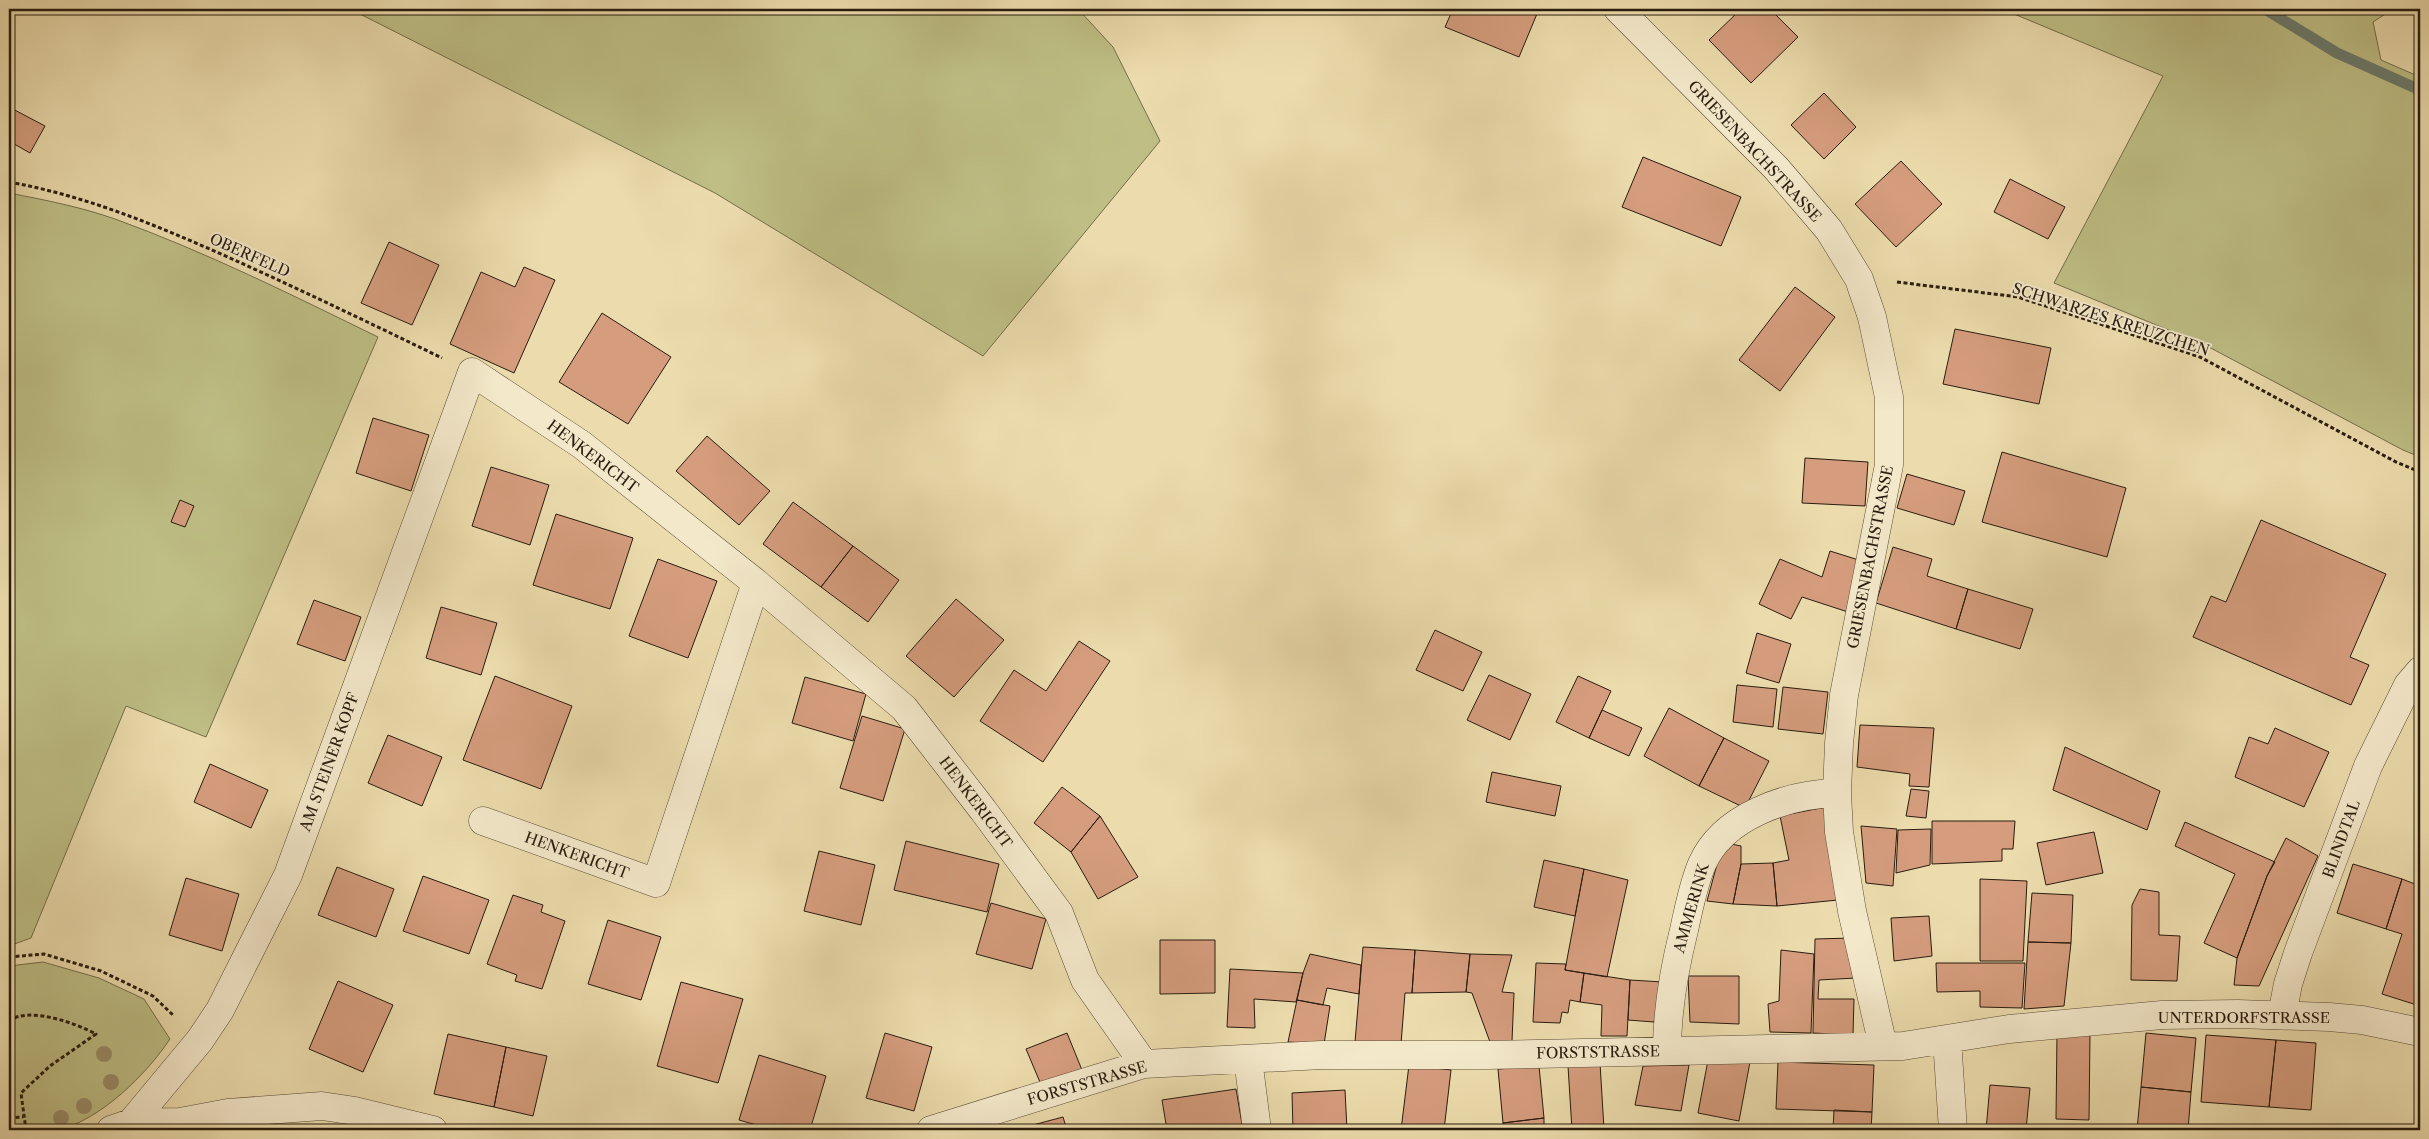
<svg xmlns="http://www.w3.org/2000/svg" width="2429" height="1139" font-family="'Libre Caslon Text',serif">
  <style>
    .green { fill: #bebe85; stroke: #746d4a }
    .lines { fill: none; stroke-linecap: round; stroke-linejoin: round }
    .stream { stroke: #6c7b6d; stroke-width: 11 }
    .building { fill: #d59d7e; stroke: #291c0e }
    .minor-casing { stroke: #5a4c36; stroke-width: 29 }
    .path { stroke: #291c0e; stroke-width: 3; stroke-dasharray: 4 2.5; stroke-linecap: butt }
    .minor { stroke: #f3e8ca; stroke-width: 28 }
    .tree { fill: #9a8d69 }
    .labels { text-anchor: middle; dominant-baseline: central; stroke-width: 4; stroke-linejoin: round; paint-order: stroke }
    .street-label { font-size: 15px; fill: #291c0e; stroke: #f3e8ca }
  </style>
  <rect width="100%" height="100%" fill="#ecdcad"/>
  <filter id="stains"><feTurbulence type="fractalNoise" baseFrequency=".004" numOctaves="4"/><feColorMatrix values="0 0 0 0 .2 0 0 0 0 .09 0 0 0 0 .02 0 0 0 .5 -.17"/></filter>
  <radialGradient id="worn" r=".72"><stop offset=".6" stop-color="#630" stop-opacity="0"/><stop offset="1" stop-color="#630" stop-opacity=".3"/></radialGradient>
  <!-- green -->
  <path class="green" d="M350,9H1078L1113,47L1160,141L983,356L715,193Z
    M2002,9H2393L2373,22L2381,60L2420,77V457L2403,450L2205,345L2054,283L2163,76Z
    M9,193C45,200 81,207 115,219C206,252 292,295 378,337L206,737L126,706L31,938L9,946Z
    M43,962L99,978L144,999L170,1039C146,1075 101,1119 59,1130C44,1133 24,1130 9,1130V966Z"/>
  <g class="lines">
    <!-- stream -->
    <path class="stream" d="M2265,9L2337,53L2420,90"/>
  </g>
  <!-- building -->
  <path class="building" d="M1453,9H1539L1519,57L1445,27Z
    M1741,9H1770L1798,37L1751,83L1709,40Z
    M1824,93L1856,127L1824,159L1791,125Z
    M9,107L45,126L30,153L9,141Z
    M1643,157L1741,197L1721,246L1622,207Z
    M1901,161L1942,204L1896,247L1855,204Z
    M2010,179L2065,207L2048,239L1994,212Z
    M389,242L439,265L412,325L361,303Z
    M524,267L555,280L514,373L450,344L481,272L515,287Z
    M1795,287L1835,317L1780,391L1739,360Z
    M602,313L671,357L628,424L559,382Z
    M1955,329L2051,348L2039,404L1943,384Z
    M373,418L429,435L411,491L356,473Z
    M707,436L770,491L739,525L676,471Z
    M2002,452L2126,488L2107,557L1982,522Z
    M1805,458L1868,462L1865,506L1802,503Z
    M491,467L549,485L530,545L472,526Z
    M1907,474L1965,491L1954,525L1897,508Z
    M180,500L194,506L185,527L171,522Z
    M793,502L853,546L821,587L763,544Z
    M556,514L633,538L610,609L533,585Z
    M2261,520L2386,574L2350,657L2369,665L2351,705L2193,637L2211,596L2226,602Z
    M853,546L899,580L868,622L821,587Z
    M1893,547L1932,559L1927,576L1968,589L1956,629L1876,603Z
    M1830,551L1865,562L1848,612L1802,597L1791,619L1759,604L1780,559L1822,577Z
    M658,559L717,581L688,658L629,636Z
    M1968,589L2033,609L2020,649L1956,629Z
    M956,599L1004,640L954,697L906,656Z
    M314,600L361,617L345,661L297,644Z
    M441,607L497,623L481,675L426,658Z
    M1435,630L1482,652L1463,691L1416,670Z
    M1757,633L1791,644L1779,683L1746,673Z
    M1079,641L1110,661L1043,762L980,721L1014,670L1046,691Z
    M1489,675L1531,694L1510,740L1467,720Z
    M495,676L572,706L541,789L463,760Z
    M1578,676L1611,691L1589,738L1556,722Z
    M805,677L866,694L853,741L792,723Z
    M1737,685L1777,689L1773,727L1733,722Z
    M1783,687L1828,692L1823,734L1778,729Z
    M1669,708L1724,738L1699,786L1644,756Z
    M1602,710L1642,728L1629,756L1589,738Z
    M862,716L905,729L883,801L840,788Z
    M1860,725L1934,728L1929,787L1909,786L1910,774L1857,767Z
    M2275,728L2329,752L2304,807L2235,777L2249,737L2268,744Z
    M388,735L442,757L422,806L368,783Z
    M1724,738L1769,761L1745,808L1699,786Z
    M2065,747L2160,791L2147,830L2053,790Z
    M210,764L268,790L251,828L194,802Z
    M1492,772L1561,786L1555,816L1486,802Z
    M1062,787L1100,816L1071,852L1034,823Z
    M1911,789L1929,791L1926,818L1906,816Z
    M1826,807L1838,900L1777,906L1773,863L1789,860L1780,816Z
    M1100,816L1138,877L1098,899L1071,852Z
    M1932,821H2015L2013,849H2002V861L1932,864Z
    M2185,822L2275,862L2267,876L2237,958L2204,943L2235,874L2175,846Z
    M1861,826L1897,829L1893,886L1866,883Z
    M1931,829L1930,865L1896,873L1898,830Z
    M2094,832L2103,873L2046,885L2037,843Z
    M2286,838L2318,856L2259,986L2234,985L2237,958L2267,876Z
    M906,841L999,864L987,912L894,890Z
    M1731,844L1741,846V864L1733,904L1707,901L1719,857Z
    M819,851L875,865L861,925L804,911Z
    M1544,860L1584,869L1575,916L1534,907Z
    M1773,863L1777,906L1733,904L1741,864Z
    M2353,864L2402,879L2386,929L2337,913Z
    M337,867L394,889L376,937L318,915Z
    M1584,869L1628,880L1607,977L1565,970Z
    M423,876L489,900L469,954L403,931Z
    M186,878L239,894L222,951L169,935Z
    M1980,879L2027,881L2023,961H1980Z
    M2402,879L2420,886V1006L2382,994L2402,934L2386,929Z
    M2140,889L2159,892V935L2180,936L2177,981L2131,980L2132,905Z
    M2032,893L2073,895L2071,943L2028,942Z
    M513,895L543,905L541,912L565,921L542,989L515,981L517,975L487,964Z
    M991,903L1046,919L1032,969L976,954Z
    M1929,916L1932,956L1894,961L1891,918Z
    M608,920L661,937L641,1000L588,984Z
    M1852,938L1856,978L1819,980L1818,999H1854L1853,1035L1813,1033L1815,939Z
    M1160,940H1215V993L1160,994Z
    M2028,942L2071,943L2064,1006L2024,1009Z
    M1363,947L1415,950L1412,993H1405L1401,1044L1355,1042Z
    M1415,950L1470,954L1466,992L1412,993Z
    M1781,950L1814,954L1811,1033L1770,1032L1768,1004L1779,1001Z
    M1310,954L1361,965L1359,994L1327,988L1323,1005L1297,1000L1303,973Z
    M1470,954L1512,955L1502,992L1514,993L1512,1041L1490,1042L1472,993L1466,992Z
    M1536,963L1566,964L1565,970L1584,973L1580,1002L1570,1000L1568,1013L1562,1012L1560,1023L1533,1022Z
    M1936,963H2025L2022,1008L1980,1007V991L1937,992Z
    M1230,969L1303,973L1296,1002L1254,999L1255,1028L1227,1027Z
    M1584,973L1630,980L1627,1036H1601L1602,1005L1580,1002Z
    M1688,976H1739V1024L1690,1022Z
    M1630,980L1663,982L1654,1022L1628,1020Z
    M338,981L393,1005L363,1072L309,1049Z
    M681,982L743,999L718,1083L657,1066Z
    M1297,1000L1330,1006L1324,1044L1288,1042Z
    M885,1033L932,1047L914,1111L866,1098Z
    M1067,1033L1082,1070L1042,1087L1026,1049Z
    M2057,1033L2090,1034L2089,1120L2056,1119Z
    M2146,1033L2196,1038L2191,1092L2141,1087Z
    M448,1034L506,1047L494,1107L434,1094Z
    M2206,1035L2276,1040L2269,1107L2201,1102Z
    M2276,1040L2316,1043L2311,1110L2269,1107Z
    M506,1047L547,1056L533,1116L494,1107Z
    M759,1055L826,1076L810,1130H774L739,1120Z
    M1709,1055L1750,1062L1739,1121L1698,1113Z
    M1778,1062L1874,1065L1872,1112L1776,1109Z
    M1600,1063L1604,1129L1572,1130L1568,1066Z
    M1409,1065L1451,1070L1444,1130H1401Z
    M1689,1065L1681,1111L1635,1105L1643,1066Z
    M1539,1066L1544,1118L1503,1123L1498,1069Z
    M1990,1085L2030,1088L2026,1130H1986Z
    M2141,1087L2191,1092L2188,1130H2137Z
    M1236,1089L1243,1130H1167L1162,1100Z
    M1345,1090L1347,1130H1293L1292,1093Z
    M1834,1110L1872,1112L1871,1130H1833Z
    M1063,1117L1067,1130H1014Z
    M1544,1118V1130H1501L1503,1123Z"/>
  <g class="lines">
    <defs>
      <path id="minor" d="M1618,9L1776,168L1829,230L1859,279L1872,317L1889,397V465L1844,695L1839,743L1837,793L1839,832L1852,911L1883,1046
        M483,821L656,883L756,583
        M2282,1015L2288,984L2298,953L2368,766L2408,685L2420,671
        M1947,1039L1953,1130
        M1667,1051C1667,1010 1674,970 1684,930C1689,908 1693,885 1702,864C1723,816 1788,794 1837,793
        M1248,1059L1257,1130
        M131,1123L200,1040L220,1010L288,875L472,372L582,445L756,583L904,708L983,810L1059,913L1085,980L1144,1064
        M111,1130L131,1123L180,1122L228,1113L322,1106L355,1111L433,1130
        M931,1130L1144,1064L1322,1055H1487L1903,1046L2009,1029L2162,1015L2238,1014L2329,1017L2362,1020L2420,1032"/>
    </defs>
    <!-- minor casing -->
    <use href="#minor" class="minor-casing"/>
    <!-- path -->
    <path class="path" d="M9,182C87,196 158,226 230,258C301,290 372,324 442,358
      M1897,282L2018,297L2200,357L2396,462L2420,472
      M9,957L44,954L101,971L153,996L174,1016
      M9,1021C29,1006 75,1023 96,1034L50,1066L21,1093L26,1130
      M9,1118L23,1117"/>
    <!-- minor -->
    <use href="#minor" class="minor"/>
  </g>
  <!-- trees -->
  <g class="tree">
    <circle cx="104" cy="1054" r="8"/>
    <circle cx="111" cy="1082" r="8"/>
    <circle cx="84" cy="1106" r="8"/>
    <circle cx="61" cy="1118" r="8"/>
  </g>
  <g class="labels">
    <!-- street labels -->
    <g class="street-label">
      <text transform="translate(1755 151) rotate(47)">GRIESENBACHSTRASSE</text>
      <text transform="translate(250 255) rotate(24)">OBERFELD</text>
      <text transform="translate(2111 319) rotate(18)">SCHWARZES KREUZCHEN</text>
      <text transform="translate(593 456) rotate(37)">HENKERICHT</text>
      <text transform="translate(1870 557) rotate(-79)">GRIESENBACHSTRASSE</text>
      <text transform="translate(329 762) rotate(-70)">AM STEINER KOPF</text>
      <text transform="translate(976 802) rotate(53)">HENKERICHT</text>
      <text transform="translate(2341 839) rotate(-70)">BLINDTAL</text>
      <text transform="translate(577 855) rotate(20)">HENKERICHT</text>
      <text transform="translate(1691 908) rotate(-74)">AMMERINK</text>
      <text x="2244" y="1017">UNTERDORFSTRASSE</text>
      <text transform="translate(1598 1052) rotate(-1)">FORSTSTRASSE</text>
      <text transform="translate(1087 1083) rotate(-16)">FORSTSTRASSE</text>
    </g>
  </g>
  <!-- margin -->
  <rect width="2429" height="1139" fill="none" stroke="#ecdcad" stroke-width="30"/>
  <rect x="10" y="10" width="2409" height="1119" fill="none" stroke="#291c0e" stroke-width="2.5"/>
  <rect x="15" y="15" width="2399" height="1109" fill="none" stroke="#291c0e"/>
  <rect width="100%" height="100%" filter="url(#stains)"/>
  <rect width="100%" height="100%" fill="url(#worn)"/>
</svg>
